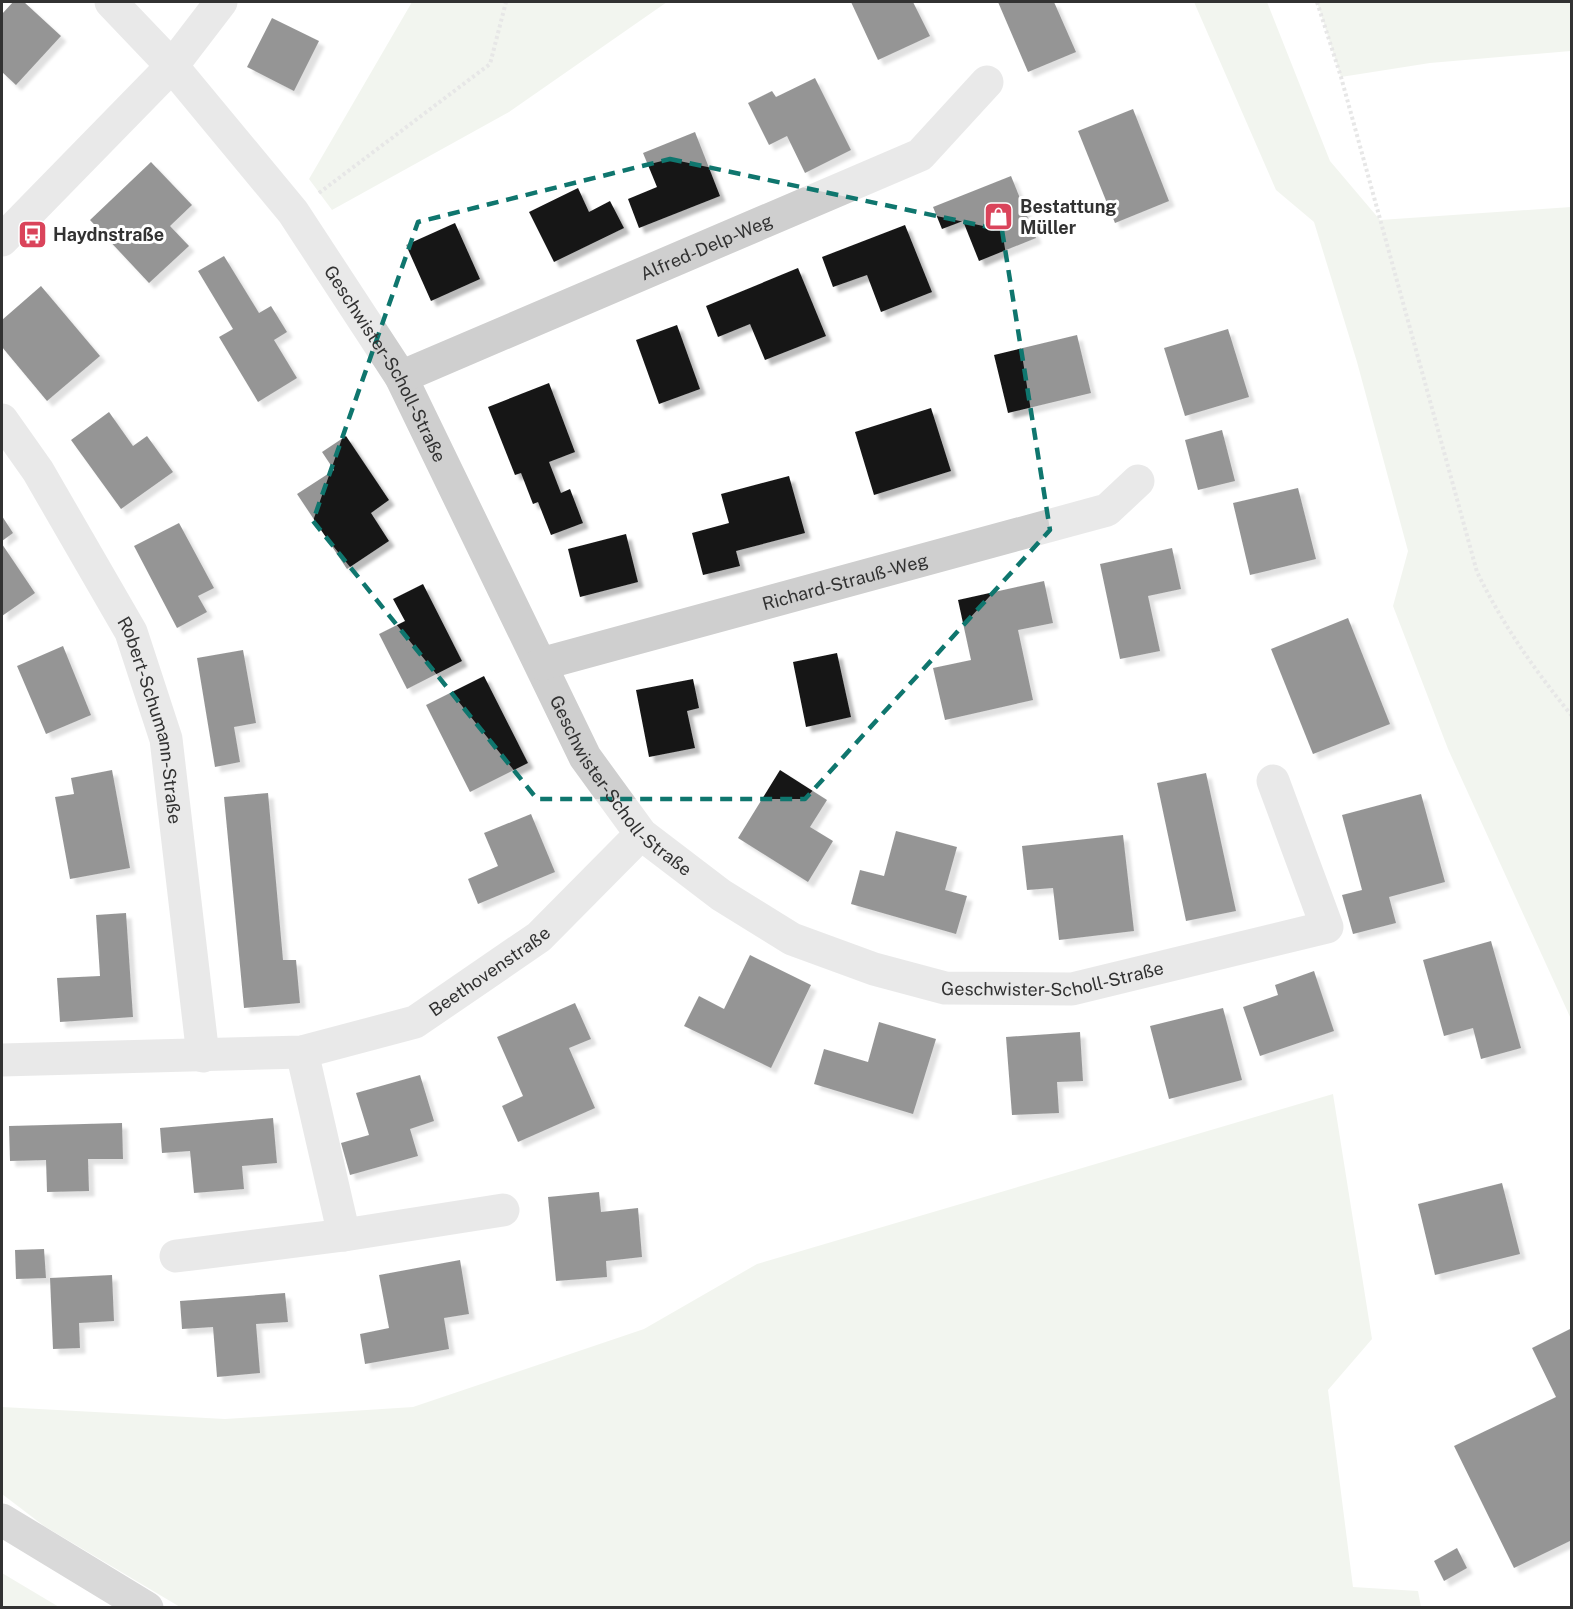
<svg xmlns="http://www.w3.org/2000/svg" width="1573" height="1609" font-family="'Public Sans',sans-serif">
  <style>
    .green { fill: #e3e9dc }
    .building { fill: #191919; filter: url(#shadow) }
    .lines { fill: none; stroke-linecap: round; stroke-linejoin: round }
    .path { stroke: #c9c9c9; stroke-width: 4; stroke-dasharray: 3 3; stroke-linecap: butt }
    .minor { stroke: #cfcfcf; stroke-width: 33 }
    .major { stroke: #aaa; stroke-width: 33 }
    .marked { fill: none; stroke: #0f766e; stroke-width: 4.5; stroke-dasharray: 12 8; stroke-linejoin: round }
    .labels { text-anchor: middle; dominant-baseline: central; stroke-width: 6; stroke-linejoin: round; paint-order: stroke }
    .poi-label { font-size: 18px; font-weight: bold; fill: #323232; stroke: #fff; text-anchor: start }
    .street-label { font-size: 18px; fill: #323232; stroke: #fff }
  </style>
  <defs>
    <filter id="shadow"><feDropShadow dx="5.5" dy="5.5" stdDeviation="1.5" flood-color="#0004"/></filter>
  </defs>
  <rect width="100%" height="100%" fill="#fff"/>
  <!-- green -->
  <path class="green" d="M412,2H667L509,112L332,210L309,179Z
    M1194,2H1267L1330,161L1380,220L1571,207V1019L1448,749L1393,606L1408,551L1357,362L1314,222L1276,190Z
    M1317,2H1571V51L1430,63L1341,77Z
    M1333,1094L1372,1339L1328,1390L1353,1587L1418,1591L1421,1607H180L44,1526L2,1494V1407L225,1419L413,1407L644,1329L757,1264Z
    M2,1573L59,1607H2Z"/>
  <!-- building -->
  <path class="building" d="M13,2H24L61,36L16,85L2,72V14Z
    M851,2H913L930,36L878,60Z
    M998,2H1054L1076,52L1028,72Z
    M272,18L319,41L294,91L247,67Z
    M815,78L851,150L805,173L787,136L769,145L748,103L772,91L776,97Z
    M1133,109L1169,201L1115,223L1078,131Z
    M695,132L720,196L639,228L628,199L657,187L643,153Z
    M151,162L192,205L170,226L189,246L149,283L90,220Z
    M1011,176L1036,238L979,261L963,221L942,229L933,207Z
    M578,188L589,212L610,201L624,228L554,262L529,212Z
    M455,223L480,279L431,301L406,245Z
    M905,225L932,292L881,312L867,275L833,287L822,257Z
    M224,256L259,313L271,306L287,332L274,340L297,378L258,402L219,337L233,329L198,271Z
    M798,268L826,336L765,360L750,324L718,337L706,306Z
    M41,286L100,356L47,401L2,347V320Z
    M677,325L700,389L659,404L636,340Z
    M1228,329L1249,397L1185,416L1164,348Z
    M1077,335L1091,393L1008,413L994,355Z
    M549,383L575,452L549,462L561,493L570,489L583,523L551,535L538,502L533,504L521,473L515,475L488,407Z
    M931,408L951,471L874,495L855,432Z
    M109,412L133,446L147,436L173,472L121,509L71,440Z
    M1222,430L1235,481L1198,490L1185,440Z
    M346,436L389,500L371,513L389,541L347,569L297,494L334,470L322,452Z
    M789,476L805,533L736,551L740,566L703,575L692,533L729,523L721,494Z
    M1298,488L1316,559L1250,575L1233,503Z
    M2,516L13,533L2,541Z
    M179,523L214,588L198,596L207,612L177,628L134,546Z
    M626,534L638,582L580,597L568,549Z
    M2,544L35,593L2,616Z
    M1172,548L1181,589L1148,596L1160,651L1120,659L1100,564Z
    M1044,581L1053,623L1018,630L1033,700L945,720L933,668L971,660L958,600Z
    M423,584L462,661L407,689L379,634L405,621L393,599Z
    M1348,618L1390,724L1313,754L1271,649Z
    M63,646L91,715L46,734L17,666Z
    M243,650L256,723L234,727L240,762L215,767L197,658Z
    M837,653L851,717L806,727L793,662Z
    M484,676L528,763L470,792L426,705Z
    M693,679L699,708L687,711L695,748L649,757L636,690Z
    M112,770L130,868L70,879L55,797L74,794L71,778Z
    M780,770L827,800L810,827L833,841L808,882L738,838Z
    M1206,773L1236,911L1186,921L1157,783Z
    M268,793L283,960H296L300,1003L244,1008L224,797Z
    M1421,794L1445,882L1389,897L1396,923L1353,934L1342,895L1362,890L1342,815Z
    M531,814L555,872L478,904L468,879L498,866L484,833Z
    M896,831L957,847L945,890L967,896L956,934L851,904L860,870L884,876Z
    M1123,835L1134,931L1059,940L1053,888L1027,890L1022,846Z
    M126,913L133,1017L60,1022L57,978L100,976L96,915Z
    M1491,941L1521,1048L1481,1059L1473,1028L1444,1036L1423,960Z
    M750,955L811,985L771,1068L684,1026L699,996L724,1009Z
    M1314,971L1334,1031L1260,1056L1243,1007L1278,995L1275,985Z
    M575,1003L591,1039L569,1048L595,1108L518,1142L502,1106L523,1096L497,1037Z
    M1223,1008L1242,1080L1169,1099L1150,1026Z
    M879,1022L936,1039L913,1114L814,1084L824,1049L868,1062Z
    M1080,1032L1083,1081L1057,1082L1059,1113L1012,1115L1006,1037Z
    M420,1075L434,1121L410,1129L418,1156L350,1175L341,1143L369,1135L356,1093Z
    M273,1118L277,1163L242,1166L244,1189L194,1193L190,1151L162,1153L160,1128Z
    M122,1123L123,1159H88L89,1191L47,1192L46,1160L10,1161L9,1126Z
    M1502,1183L1520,1254L1435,1275L1418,1204Z
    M599,1192L601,1212L638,1208L642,1257L606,1261L607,1277L556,1281L548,1197Z
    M44,1249L46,1278L16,1279L15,1250Z
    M460,1260L469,1314L444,1318L449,1349L365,1364L360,1334L389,1328L379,1275Z
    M112,1275L114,1321L79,1323L80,1348L53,1349L50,1278Z
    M285,1293L288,1322L256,1324L260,1373L217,1377L213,1327L182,1329L180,1301Z
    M1572,1328V1540L1514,1568L1454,1446L1556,1397L1532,1348Z
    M1457,1548L1467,1568L1444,1581L1434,1561Z"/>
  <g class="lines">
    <!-- path -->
    <path class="path" d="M1317,2L1341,77L1477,572C1504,627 1534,669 1572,716
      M319,193L490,64L506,2"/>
    <!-- minor -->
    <g class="minor">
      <path id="s1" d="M111,2L172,66L293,212L401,377L585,757L641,834L721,895L792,939L874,969L945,988L1072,989L1327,927L1273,781"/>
      <path d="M2,240L172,66L221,2"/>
      <path id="s2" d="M401,377L920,155L987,82"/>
      <path id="s3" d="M2,420L38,471L131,632L166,739L203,1056"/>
      <path id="s4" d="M541,664L1107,510L1138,481"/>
      <path d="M302,1052L344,1235L503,1210"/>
      <path id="s5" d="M2,1060L302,1052L415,1022L539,937L641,834"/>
      <path d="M176,1256L344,1235"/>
    </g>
    <!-- major -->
    <path class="major" d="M2,1520L147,1608"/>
  </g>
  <!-- marked area -->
  <path d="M0 0H1573V1609H0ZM670,159L1002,230L1050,530L805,799H537L313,521L418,222Z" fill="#fff" fill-opacity=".55" fill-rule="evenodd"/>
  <path class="marked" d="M670,159L1002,230L1050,530L805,799H537L313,521L418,222Z"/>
  <!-- icons -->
  <defs>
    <symbol id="shop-square" viewBox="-11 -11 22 22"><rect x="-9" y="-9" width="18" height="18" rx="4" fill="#da445b" stroke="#fff"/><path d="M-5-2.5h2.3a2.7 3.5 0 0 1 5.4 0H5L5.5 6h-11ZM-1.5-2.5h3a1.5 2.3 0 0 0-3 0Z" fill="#fff"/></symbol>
    <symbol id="bus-square" viewBox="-11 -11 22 22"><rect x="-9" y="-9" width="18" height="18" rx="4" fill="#da445b" stroke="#fff"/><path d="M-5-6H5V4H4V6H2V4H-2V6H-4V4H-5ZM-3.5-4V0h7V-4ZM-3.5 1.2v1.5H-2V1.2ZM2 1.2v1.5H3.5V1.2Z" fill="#fff"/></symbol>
  </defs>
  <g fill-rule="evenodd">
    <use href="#shop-square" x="982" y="200" width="33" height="33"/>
    <use href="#bus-square" x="16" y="218" width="33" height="33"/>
  </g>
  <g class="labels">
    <!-- poi labels -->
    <g class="poi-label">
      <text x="1020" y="206">Bestattung<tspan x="1020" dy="21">Müller</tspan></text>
      <text x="53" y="234">Haydnstraße</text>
    </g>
    <!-- street labels -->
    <g class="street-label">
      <text stroke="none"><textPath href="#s2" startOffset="332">Alfred-Delp-Weg</textPath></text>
      <text stroke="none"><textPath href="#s1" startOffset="456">Geschwister-Scholl-Straße</textPath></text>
      <text stroke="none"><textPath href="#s4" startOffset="315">Richard-Strauß-Weg</textPath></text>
      <text stroke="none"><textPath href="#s3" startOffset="339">Robert-Schumann-Straße</textPath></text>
      <text stroke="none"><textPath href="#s1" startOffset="942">Geschwister-Scholl-Straße</textPath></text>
      <text stroke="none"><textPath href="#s5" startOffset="507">Beethovenstraße</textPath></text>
      <text stroke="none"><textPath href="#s1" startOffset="1446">Geschwister-Scholl-Straße</textPath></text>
    </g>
  </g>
  <!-- border -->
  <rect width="1573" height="1609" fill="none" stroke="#323232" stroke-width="6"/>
</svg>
